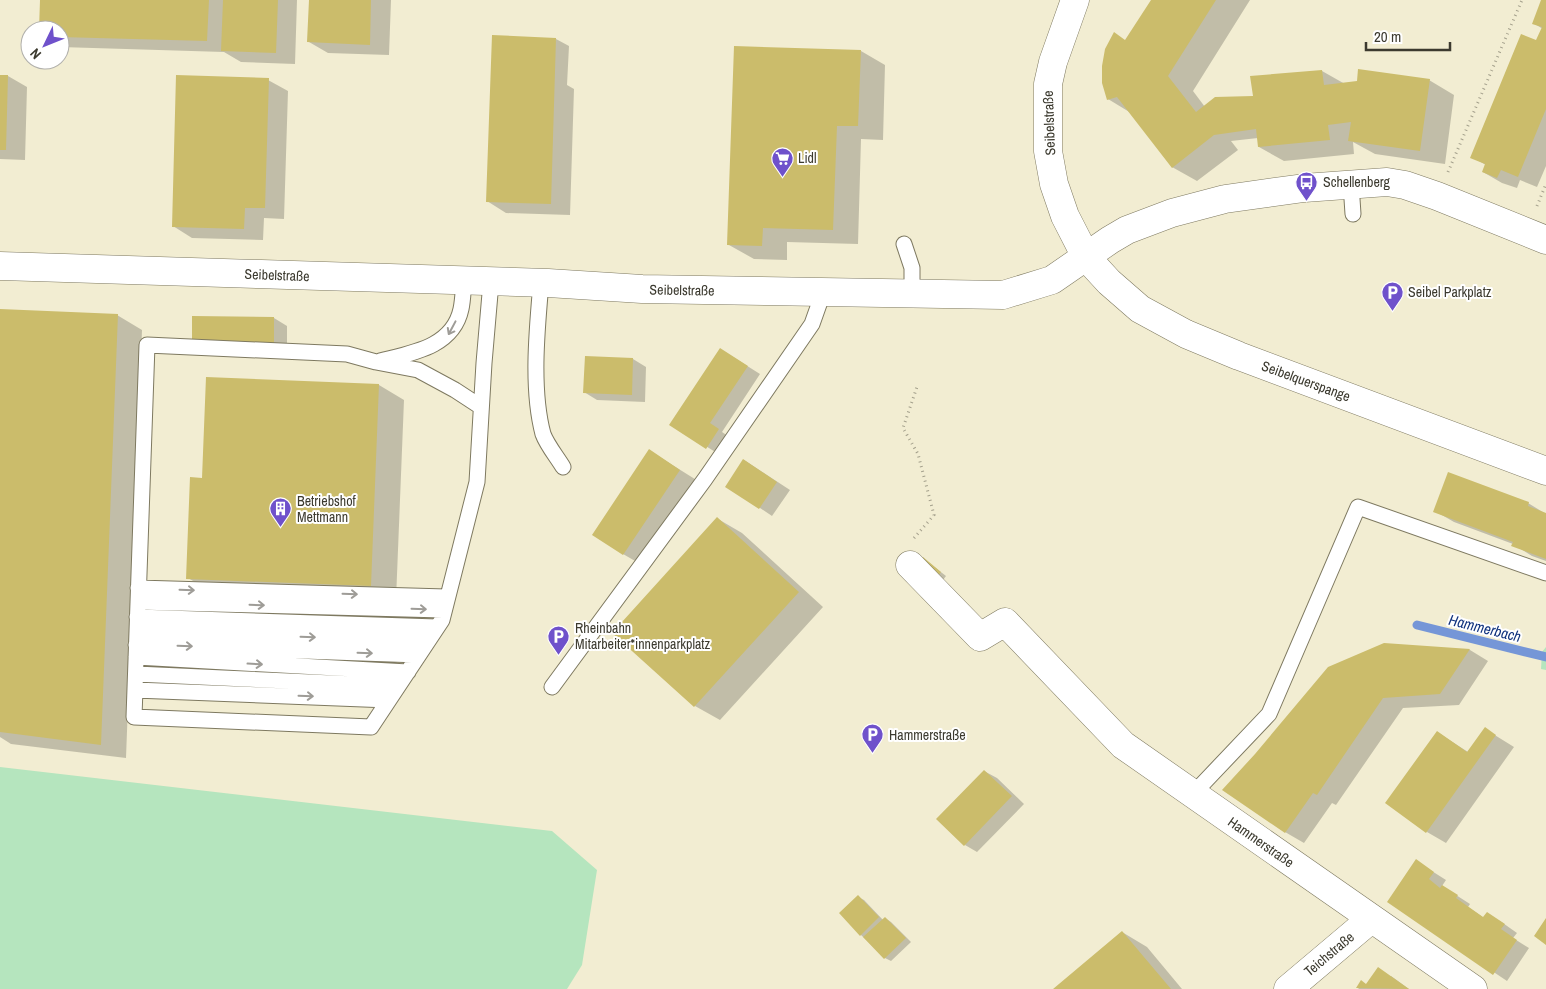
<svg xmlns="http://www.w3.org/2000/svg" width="1546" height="989" font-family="'Archivo Narrow',sans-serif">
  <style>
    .green { fill: #b5e5be }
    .shadow { fill: #0003 }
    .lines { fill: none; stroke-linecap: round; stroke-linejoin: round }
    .stream { stroke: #7596d7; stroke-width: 9 }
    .building { fill: #cbbc6b }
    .lane-casing { stroke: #7e7960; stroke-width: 17 }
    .street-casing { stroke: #7e7960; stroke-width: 29 }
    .secondary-casing { stroke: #7e7960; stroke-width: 29 }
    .path { stroke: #a4a08c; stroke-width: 3; stroke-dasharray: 1 4; stroke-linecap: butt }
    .lane { stroke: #fff; stroke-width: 15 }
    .street { stroke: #fff; stroke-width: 28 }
    .secondary { stroke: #fff; stroke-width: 28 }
    .oneway { stroke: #9e9c97 }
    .labels { text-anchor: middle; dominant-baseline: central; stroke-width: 4; stroke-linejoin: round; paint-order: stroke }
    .street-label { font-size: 14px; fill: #3c3a2f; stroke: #fff }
    .poi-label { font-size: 14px; fill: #3c3a2f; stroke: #fff; text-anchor: start }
    .water-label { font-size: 15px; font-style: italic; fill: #11337e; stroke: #fff }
  </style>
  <rect width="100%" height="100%" fill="#f2edd2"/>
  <!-- green -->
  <path class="green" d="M1546,647V670L1541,669L1542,652Z
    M0,767L552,831L597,870L582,965L567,989H0Z"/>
  <!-- shadow -->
  <path class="shadow" d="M41,0H297L295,64L241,62L224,52L60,47V30H40Z
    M310,0H391L389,55L328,53L309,42Z
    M1152,0H1250L1193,91L1205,107L1254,97L1322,71L1345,84L1429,80L1454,95L1445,164L1375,154L1353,142L1354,154L1284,161L1259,147L1258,138L1231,141L1238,150L1197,181L1172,167L1131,113L1108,99L1126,41Z
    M1546,2V166L1537,187L1520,180L1517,188L1502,183L1483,172L1486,165L1472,157L1537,42L1543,29L1533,23Z
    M556,39L569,46L567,85L574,89L570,215L506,213L487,201Z
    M861,51L885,65L883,140L861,139L858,244L787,242V260L754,259L729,245Z
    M0,76H8L27,87L25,160L0,159Z
    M268,80L288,91L284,219L264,218L263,240L192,238L173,226Z
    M0,311L117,315L142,330L126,758L11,744L0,737Z
    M193,317L274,318L287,326V349H206Z
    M586,357L633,359L646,367L645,402L597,400L584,392Z
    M733,357L760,374L722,432L731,438L720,455L671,424Z
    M379,385L404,400L396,600L212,592L188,578L203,479Z
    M650,451L698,481L642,565L623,554Z
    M744,460L790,490L772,516L727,486Z
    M1528,503L1546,514V561L1532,556L1513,544L1454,522L1435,511Z
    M718,519L742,533L823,607L720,720L695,706Z
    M924,559L946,576L940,584Z
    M1384,645L1470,650L1488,661L1459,705L1403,708L1336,805L1332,803L1304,843L1285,832Z
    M1485,729L1514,747L1446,843L1427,832L1437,732L1468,752Z
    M984,771L997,778L1024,804L977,852L965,845Z
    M1416,861L1446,880L1442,886L1470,904L1468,907L1484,918L1500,921L1517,933L1513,938L1529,948L1507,981L1389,902Z
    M858,897L864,900L883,920L885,918L891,922L911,942L891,961L885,958L861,935Z
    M1122,932L1147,947L1182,989H1055Z
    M1391,976L1409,989H1359L1357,987Z"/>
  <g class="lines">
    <!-- stream -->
    <path class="stream" d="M1417,625L1546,657"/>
  </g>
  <!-- building -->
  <path class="building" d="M40,0H209L207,41L60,37V30H39Z
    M223,0H278L276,53L221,51Z
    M309,0H371L370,45L307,42Z
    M1151,0H1216L1168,76L1196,112L1215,97L1253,96L1250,76L1322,70L1324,85L1357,81L1358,69L1430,79L1420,151L1348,141L1351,122L1328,125L1330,140L1258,147L1256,129L1214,135L1172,168L1117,97L1107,100L1102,83V66L1105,49L1114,32L1125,40Z
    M1541,0H1546V109L1518,177L1501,170L1497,178L1482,172L1485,164L1470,158L1521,34L1536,40L1542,27L1532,24Z
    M492,35L556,38L551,204L486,202Z
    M734,46L861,50L858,126H837L833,230L763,228L762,246L727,245Z
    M0,75H8L6,150H0Z
    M176,75L269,78L265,208H245L244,229L172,227Z
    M0,309L118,314L101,745L0,732Z
    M192,316L274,317V343L192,342Z
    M720,348L748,366L710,423L719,429L706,449L669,425Z
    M585,356L633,358L632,395L583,393Z
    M206,377L379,384L371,586L186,579L190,477L202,478Z
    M649,449L680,470L623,555L592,535Z
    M743,459L777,482L759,509L725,487Z
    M1448,472L1529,502L1528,506L1546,513V559L1511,546L1513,542L1433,512Z
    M717,517L799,592L694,707L612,633Z
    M923,557L941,572L933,582L915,566Z
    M1384,643L1470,649L1440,694L1383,698L1317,795L1313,793L1285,833L1222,790L1255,754L1328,667Z
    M1485,727L1496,735L1426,833L1385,803L1437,731L1467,752Z
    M984,770L1012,796L964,846L936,819Z
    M1416,859L1434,872L1429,879L1440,888L1442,885L1458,895L1456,898L1483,917L1487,912L1505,924L1501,929L1517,940L1493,975L1387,902Z
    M858,895L879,917L860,936L839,913Z
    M885,917L906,938L884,959L863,937Z
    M1546,918V945L1534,936Z
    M1122,931L1171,989H1053Z
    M1378,967L1409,989L1356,988L1361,980L1366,984Z"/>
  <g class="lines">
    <defs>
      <path id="lane" d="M1351,184L1353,214
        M904,244L912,268V294
        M541,283C537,329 531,389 543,434C547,445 557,457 563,467
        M380,361C412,353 453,347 461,309C463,300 463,290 464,281
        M481,407L455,390L418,370L376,362L347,354L147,345L134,717L371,727L442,620L477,482L484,363L491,282
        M138,588L446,597
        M138,602L443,610
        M137,617L437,627
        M137,631L428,641
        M136,645L419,655
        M136,657L408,672
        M136,674L398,686
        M552,687L705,479L812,324L823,293
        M135,690L389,700
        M1193,794L1269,714L1358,507L1546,573"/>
      <path id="street" d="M0,266L548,283L642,289L1003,295L1052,280L1110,240L1127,230L1172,213L1225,199L1304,188L1387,182L1405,185L1437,196L1546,240
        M910,565L980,637L1005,622L1123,745L1473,989
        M1288,989L1371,919"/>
      <path id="secondary" d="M1075,0L1053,62L1048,84V151L1054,184L1065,216L1086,257L1109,282L1140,309L1186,334L1239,356L1546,471"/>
    </defs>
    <!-- lane casing -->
    <use href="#lane" class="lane-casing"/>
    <!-- street casing -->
    <use href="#street" class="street-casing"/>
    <!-- secondary casing -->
    <use href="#secondary" class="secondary-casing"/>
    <!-- path -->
    <path class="path" d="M1448,172L1522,0
      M1537,206L1546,184
      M914,538L934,515L918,454L903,428L918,384"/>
    <!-- lane -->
    <use href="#lane" class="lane"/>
    <!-- street -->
    <use href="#street" class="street"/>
    <!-- secondary -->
    <use href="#secondary" class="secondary"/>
  </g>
  <!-- one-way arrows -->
  <defs><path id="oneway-shaft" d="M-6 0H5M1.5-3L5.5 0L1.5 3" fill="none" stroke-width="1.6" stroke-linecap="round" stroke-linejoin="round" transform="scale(1.25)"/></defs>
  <g class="oneway">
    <use href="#oneway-shaft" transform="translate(452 328) rotate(118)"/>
    <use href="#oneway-shaft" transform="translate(187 590) rotate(2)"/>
    <use href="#oneway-shaft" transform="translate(350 594) rotate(2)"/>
    <use href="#oneway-shaft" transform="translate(257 605) rotate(2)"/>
    <use href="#oneway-shaft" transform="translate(419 609) rotate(2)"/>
    <use href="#oneway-shaft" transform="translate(308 637) rotate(2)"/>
    <use href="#oneway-shaft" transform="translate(185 646) rotate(2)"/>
    <use href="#oneway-shaft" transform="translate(365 653) rotate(2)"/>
    <use href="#oneway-shaft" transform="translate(255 664) rotate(3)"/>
    <use href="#oneway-shaft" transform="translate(306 696) rotate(2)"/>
  </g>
  <!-- icons -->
  <defs>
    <symbol id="supermarket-pin" viewBox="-11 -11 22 30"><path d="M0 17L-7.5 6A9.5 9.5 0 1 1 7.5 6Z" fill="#6f51cb" stroke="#fff"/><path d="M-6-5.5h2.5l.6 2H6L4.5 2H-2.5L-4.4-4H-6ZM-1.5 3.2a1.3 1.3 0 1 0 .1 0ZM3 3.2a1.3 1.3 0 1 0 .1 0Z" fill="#fff"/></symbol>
    <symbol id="bus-pin" viewBox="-11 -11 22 30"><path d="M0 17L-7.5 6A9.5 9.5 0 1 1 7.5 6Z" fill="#6f51cb" stroke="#fff"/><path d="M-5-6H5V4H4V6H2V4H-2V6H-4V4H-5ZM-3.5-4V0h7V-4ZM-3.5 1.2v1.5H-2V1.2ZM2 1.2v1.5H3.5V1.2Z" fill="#fff"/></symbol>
    <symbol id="parking-pin" viewBox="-11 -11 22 30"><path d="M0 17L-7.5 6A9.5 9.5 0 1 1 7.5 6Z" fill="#6f51cb" stroke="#fff"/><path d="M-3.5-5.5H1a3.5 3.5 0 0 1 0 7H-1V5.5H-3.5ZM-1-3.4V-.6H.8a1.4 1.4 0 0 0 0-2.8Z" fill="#fff"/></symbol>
    <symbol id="building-pin" viewBox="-11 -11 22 30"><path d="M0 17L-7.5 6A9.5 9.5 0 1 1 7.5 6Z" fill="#6f51cb" stroke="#fff"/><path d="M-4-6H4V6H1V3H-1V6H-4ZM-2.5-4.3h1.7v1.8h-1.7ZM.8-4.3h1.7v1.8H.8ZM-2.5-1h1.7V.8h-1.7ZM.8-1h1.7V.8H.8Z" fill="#fff"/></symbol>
  </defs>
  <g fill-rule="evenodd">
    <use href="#supermarket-pin" x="770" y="146" width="25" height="34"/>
    <use href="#bus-pin" x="1294" y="170" width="25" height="34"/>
    <use href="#parking-pin" x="1380" y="280" width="25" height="34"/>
    <use href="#building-pin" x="268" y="496" width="25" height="34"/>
    <use href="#parking-pin" x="546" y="624" width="25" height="34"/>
    <use href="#parking-pin" x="860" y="722" width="25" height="34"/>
  </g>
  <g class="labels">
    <!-- street labels -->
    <g class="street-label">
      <text transform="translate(1049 123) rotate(-92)">Seibelstraße</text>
      <text transform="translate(277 275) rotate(2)">Seibelstraße</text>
      <text transform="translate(682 290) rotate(1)">Seibelstraße</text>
      <text transform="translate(1306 381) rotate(20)">Seibelquerspange</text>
      <text transform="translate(1261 842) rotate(35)">Hammerstraße</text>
      <text transform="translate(1329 954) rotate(-40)">Teichstraße</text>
    </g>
    <!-- poi labels -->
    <g class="poi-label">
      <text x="798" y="158">Lidl</text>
      <text x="1323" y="182">Schellenberg</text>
      <text x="1408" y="292">Seibel Parkplatz</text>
      <text x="297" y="501">Betriebshof<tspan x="297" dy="16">Mettmann</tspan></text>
      <text x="575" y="628">Rheinbahn<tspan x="575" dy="16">Mitarbeiter*innenparkplatz</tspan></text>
      <text x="889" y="735">Hammerstraße</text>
    </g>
    <!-- water labels -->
    <g class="water-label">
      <text transform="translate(1485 628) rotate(14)">Hammerbach</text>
    </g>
  </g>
  <!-- north arrow -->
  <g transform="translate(45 45) rotate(227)"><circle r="24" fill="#ffffff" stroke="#b1b0ac"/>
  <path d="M0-4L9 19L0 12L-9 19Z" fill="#6f51cb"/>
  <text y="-8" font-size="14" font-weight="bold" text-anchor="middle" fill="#3c3a2f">N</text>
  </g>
  <!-- scale -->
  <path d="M1366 42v8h84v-8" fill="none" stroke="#3c3a2f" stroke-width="2.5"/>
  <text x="1374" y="42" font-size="15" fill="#3c3a2f" stroke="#ffffff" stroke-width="4" paint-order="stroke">20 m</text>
</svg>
